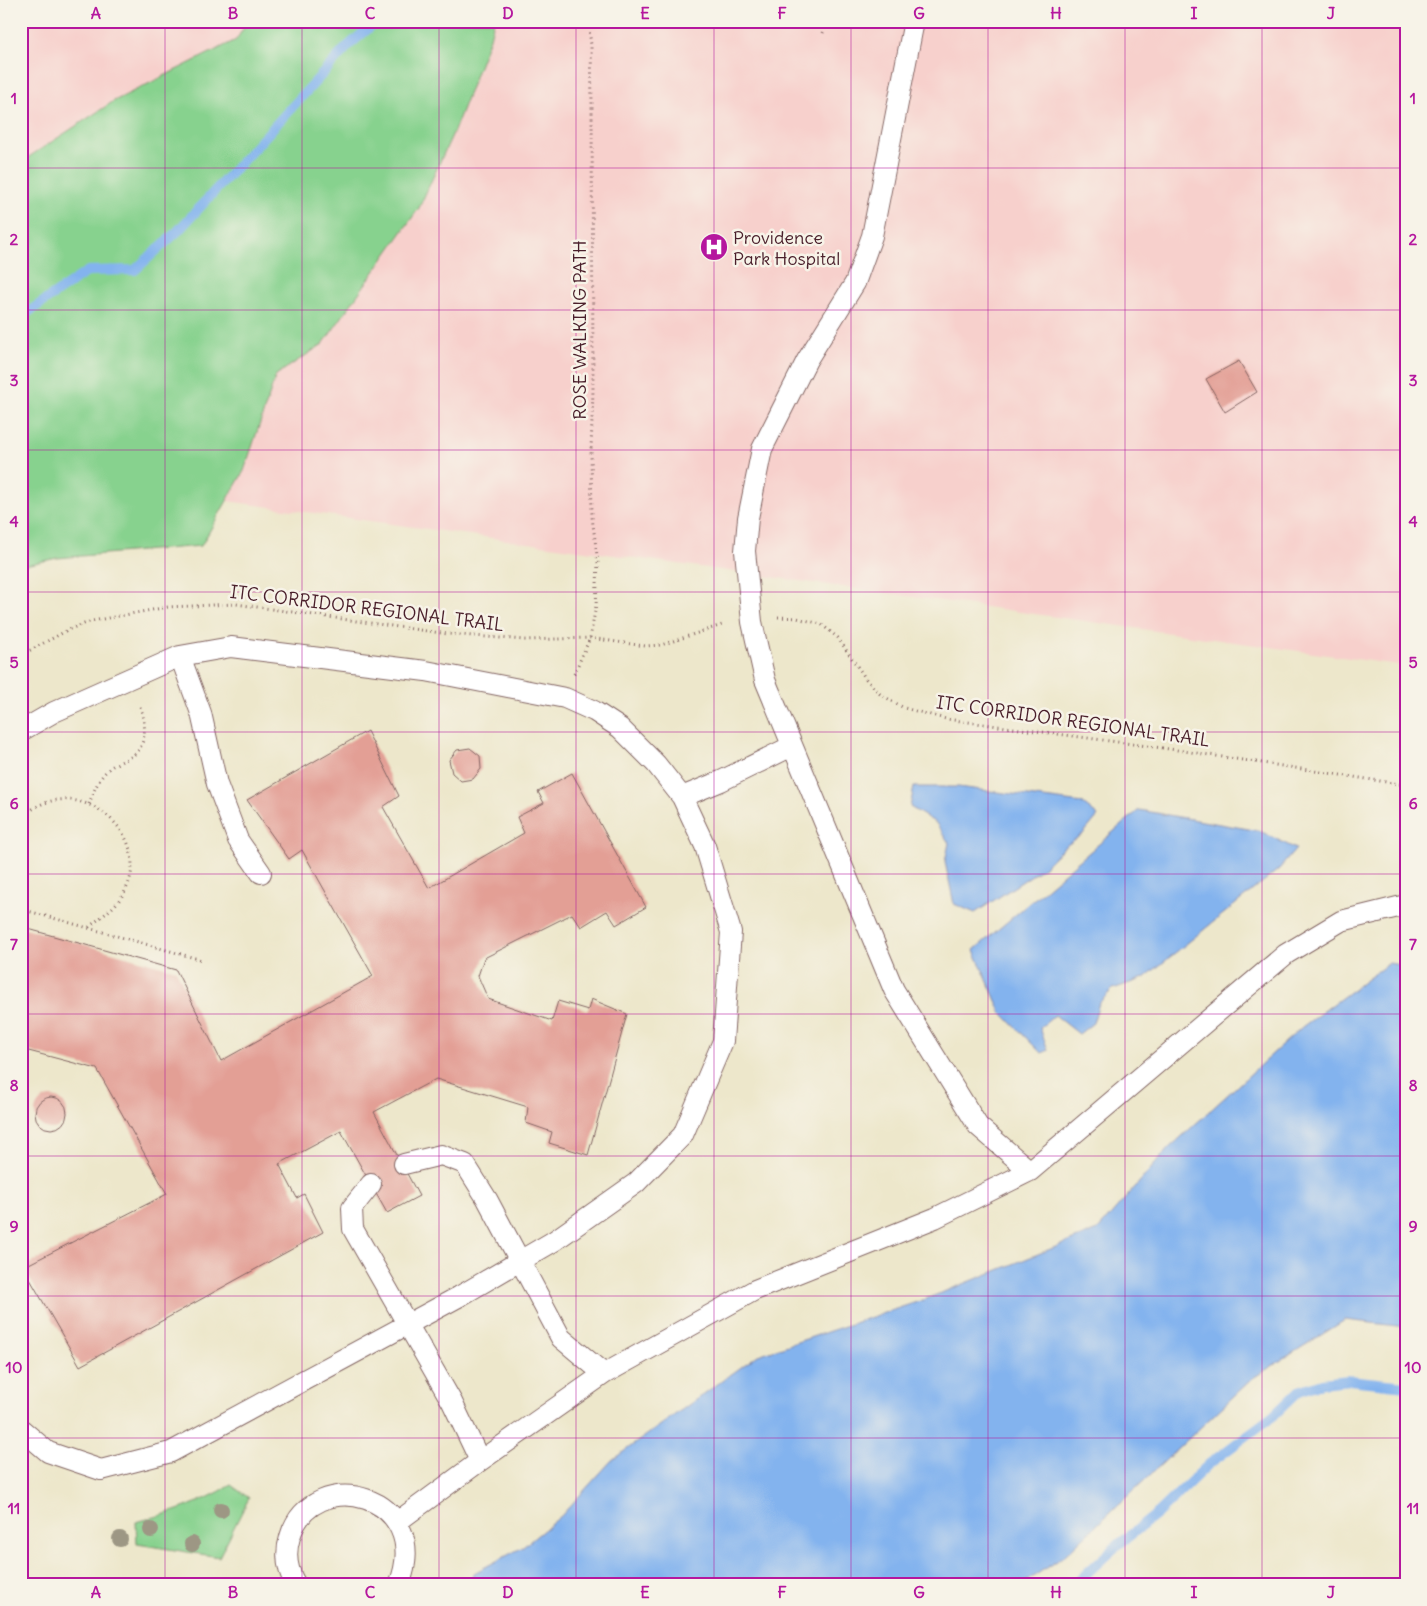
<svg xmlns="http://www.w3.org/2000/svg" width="1427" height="1606" font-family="Delius,sans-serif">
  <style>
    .built { fill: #f7d0cc }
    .green { fill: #87d28e; stroke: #68785c }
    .water { fill: #83b3ee; stroke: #66698c }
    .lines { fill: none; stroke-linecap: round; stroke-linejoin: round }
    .stream { stroke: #83b3ee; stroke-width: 10 }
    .building { fill: #e39f95 }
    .service-casing { stroke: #836563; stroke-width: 22 }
    .path { stroke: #836563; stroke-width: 3; stroke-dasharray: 1 4; stroke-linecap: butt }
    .service { stroke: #fff; stroke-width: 20 }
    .tree { fill: #9d9784 }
    .grid { fill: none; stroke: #b5179e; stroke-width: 1; stroke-opacity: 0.55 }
    .labels { text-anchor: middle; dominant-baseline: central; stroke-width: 5; stroke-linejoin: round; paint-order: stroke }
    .poi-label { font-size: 18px; fill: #4a1f2b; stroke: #f7f3e8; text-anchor: start }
    .street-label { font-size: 18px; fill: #4a1f2b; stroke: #f7f3e8 }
    .neatline { fill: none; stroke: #b5179e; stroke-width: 2 }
    .grid-label { font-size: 16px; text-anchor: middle; font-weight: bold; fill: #b5179e }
  </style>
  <rect width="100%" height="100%" fill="#f7f3e8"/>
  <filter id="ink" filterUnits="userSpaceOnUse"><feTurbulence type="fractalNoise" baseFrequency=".02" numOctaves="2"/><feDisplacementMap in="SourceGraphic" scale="10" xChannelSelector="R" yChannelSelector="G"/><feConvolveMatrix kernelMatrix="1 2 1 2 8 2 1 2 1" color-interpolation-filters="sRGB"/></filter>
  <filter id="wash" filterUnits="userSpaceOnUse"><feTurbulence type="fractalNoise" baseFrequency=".0096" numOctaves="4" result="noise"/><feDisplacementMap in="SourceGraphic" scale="20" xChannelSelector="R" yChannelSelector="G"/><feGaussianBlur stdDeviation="1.12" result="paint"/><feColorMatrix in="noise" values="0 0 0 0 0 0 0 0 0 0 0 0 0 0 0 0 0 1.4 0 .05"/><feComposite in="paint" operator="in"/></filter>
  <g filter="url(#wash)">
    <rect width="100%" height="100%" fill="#ede7cb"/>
    <!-- built -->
    <path class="built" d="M21,21H1406V666L21,472Z"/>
    <!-- green -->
    <path class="green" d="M248,21H494L490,38L454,131L419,208L323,344L276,375L244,471L201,546L57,558L21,566V162L114,101L236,40Z
      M231,1485L249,1498L219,1557L137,1544L136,1522C172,1513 199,1504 231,1485Z"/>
    <!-- water -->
    <path class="water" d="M914,787H958L1082,803L1098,816L1083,834L1064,847L1044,867L975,913L954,904L945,862L949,843L936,823L910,807Z
      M1139,810L1260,831L1296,849L1279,869L1144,978L1113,989L1099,1003L1093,1023L1079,1034L1055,1015L1040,1028L1048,1050L1041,1053L1001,1012L974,950Z
      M1389,963L1406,966V1327L1345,1320L1253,1378L1065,1555L1021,1585H467L474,1573L523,1547L561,1516L612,1460L758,1355L926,1299L1098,1230L1168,1149L1302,1027Z"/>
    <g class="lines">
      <!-- stream -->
      <path class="stream" d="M21,317L88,271L135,270L178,231L348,46L377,21
        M1074,1585L1113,1549L1158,1513L1209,1464L1273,1416L1299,1391L1322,1383L1349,1380L1406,1386"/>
    </g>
    <g id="blocks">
      <!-- building -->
      <path class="building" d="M1239,361L1257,392L1225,412L1206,379Z
        M367,731L399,796L383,807L429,888L524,833L517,817L544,803L538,792L572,773L646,907L616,925L607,911L581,927L572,914L484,958L478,976L488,999L552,1021L558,1001L588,1010L591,999L627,1014L588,1155L549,1143L552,1132L526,1123L528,1107L436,1079L374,1112L419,1196L387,1213L341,1131L279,1164L297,1198L304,1194L323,1232L80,1366L23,1267L167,1194L97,1069L21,1049V927L176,970L221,1061L373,976L302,850L289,859L247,800Z
        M470,748L480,756L481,769L473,779L461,781L452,773L449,760L457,750Z
        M35 1113a16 16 0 1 1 32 0a16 16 0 1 1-32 0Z"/>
    </g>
  </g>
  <g filter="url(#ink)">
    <use href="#blocks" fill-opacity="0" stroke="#836563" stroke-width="1"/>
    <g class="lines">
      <defs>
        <path id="service" d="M914,21L872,236L855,283L807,360L762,449L748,518L745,551L752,622L765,680L894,990L978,1126L1030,1171
          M180,656L201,713L217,784L238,840L261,873
          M21,731L54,712L180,656L231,647L426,671L565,698L594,711L620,728L656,764L682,797L705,846L731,932L723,1041L683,1135L636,1183L554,1241L460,1296L171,1452L101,1470L48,1452L21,1429
          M682,797L721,781L792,746
          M404,1164L441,1155L465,1164L487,1199L561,1338L604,1374
          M371,1184L352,1208L353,1229L452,1402L480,1461
          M397,1522L480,1461L604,1374L755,1290L935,1218L1030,1171L1286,954L1341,921L1406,905
          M296,1585C287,1570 285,1553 290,1537C312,1463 435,1494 399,1585"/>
      </defs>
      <!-- service casing -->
      <use href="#service" class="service-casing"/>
      <!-- path -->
      <path class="path" d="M823,33L828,21
        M778,617L797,618L821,624L838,638L866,679L880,694L904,708L946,719L1177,750L1406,785
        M21,655L70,629L92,621L168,607L236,604L448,634L525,640L590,638L645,646L661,645L725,624
        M574,674L590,638L596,606L598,563L592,517L591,451L593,390L592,103L591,45L588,21
        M89,804C94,791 98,778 110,768C117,762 129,760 137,752C147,742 146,717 139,705
        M21,819C72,764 165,837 120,899C112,910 98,919 88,928
        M21,909L202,960"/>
      <!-- service -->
      <use href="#service" class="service"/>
    </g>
    <!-- trees -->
    <g class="tree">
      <circle cx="221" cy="1510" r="8"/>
      <circle cx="151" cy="1530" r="8"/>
      <circle cx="120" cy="1539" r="8"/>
      <circle cx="192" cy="1544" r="8"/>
    </g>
  </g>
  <!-- grid -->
  <path class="grid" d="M165,21V1585M302,21V1585M439,21V1585M576,21V1585M714,21V1585M851,21V1585M988,21V1585M1125,21V1585M1262,21V1585M21,168H1406M21,310H1406M21,450H1406M21,592H1406M21,732H1406M21,874H1406M21,1014H1406M21,1156H1406M21,1296H1406M21,1438H1406"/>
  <!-- icons -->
  <defs>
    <symbol id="hospital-disc" viewBox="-11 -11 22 22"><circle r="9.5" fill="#b5179e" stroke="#f7f3e8"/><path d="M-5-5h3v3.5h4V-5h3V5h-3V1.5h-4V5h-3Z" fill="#fff"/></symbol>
  </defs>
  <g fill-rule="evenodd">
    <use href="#hospital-disc" x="698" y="231" width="32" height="32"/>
  </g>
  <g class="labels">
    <!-- poi labels -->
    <g class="poi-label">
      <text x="733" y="237">Providence<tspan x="733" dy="21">Park Hospital</tspan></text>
    </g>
    <!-- street labels -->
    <g class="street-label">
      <text transform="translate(579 330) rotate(-90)">ROSE WALKING PATH</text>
      <text transform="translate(367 608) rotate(7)">ITC CORRIDOR REGIONAL TRAIL</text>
      <text transform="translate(1073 721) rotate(8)">ITC CORRIDOR REGIONAL TRAIL</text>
    </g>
  </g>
  <!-- margin -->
  <rect width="1427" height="1606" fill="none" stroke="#f7f3e8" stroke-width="55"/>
  <rect x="28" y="28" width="1372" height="1550" class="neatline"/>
  <g class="grid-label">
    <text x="96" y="19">A</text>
    <text x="233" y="19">B</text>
    <text x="370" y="19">C</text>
    <text x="508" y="19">D</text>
    <text x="645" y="19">E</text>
    <text x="782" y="19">F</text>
    <text x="919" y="19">G</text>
    <text x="1056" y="19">H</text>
    <text x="1194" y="19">I</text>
    <text x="1331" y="19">J</text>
    <text x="14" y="104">1</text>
    <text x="1413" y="104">1</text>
    <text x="14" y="245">2</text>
    <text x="1413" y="245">2</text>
    <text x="14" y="386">3</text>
    <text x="1413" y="386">3</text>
    <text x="14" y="527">4</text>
    <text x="1413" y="527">4</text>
    <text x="14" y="668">5</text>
    <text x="1413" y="668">5</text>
    <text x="14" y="809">6</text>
    <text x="1413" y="809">6</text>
    <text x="14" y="950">7</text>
    <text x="1413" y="950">7</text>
    <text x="14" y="1091">8</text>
    <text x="1413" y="1091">8</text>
    <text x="14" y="1232">9</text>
    <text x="1413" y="1232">9</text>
    <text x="14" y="1373">10</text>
    <text x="1413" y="1373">10</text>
    <text x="14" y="1514">11</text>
    <text x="1413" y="1514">11</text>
    <text x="96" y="1598">A</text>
    <text x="233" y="1598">B</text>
    <text x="370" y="1598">C</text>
    <text x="508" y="1598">D</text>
    <text x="645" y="1598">E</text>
    <text x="782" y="1598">F</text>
    <text x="919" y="1598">G</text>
    <text x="1056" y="1598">H</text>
    <text x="1194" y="1598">I</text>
    <text x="1331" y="1598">J</text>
  </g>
</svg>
